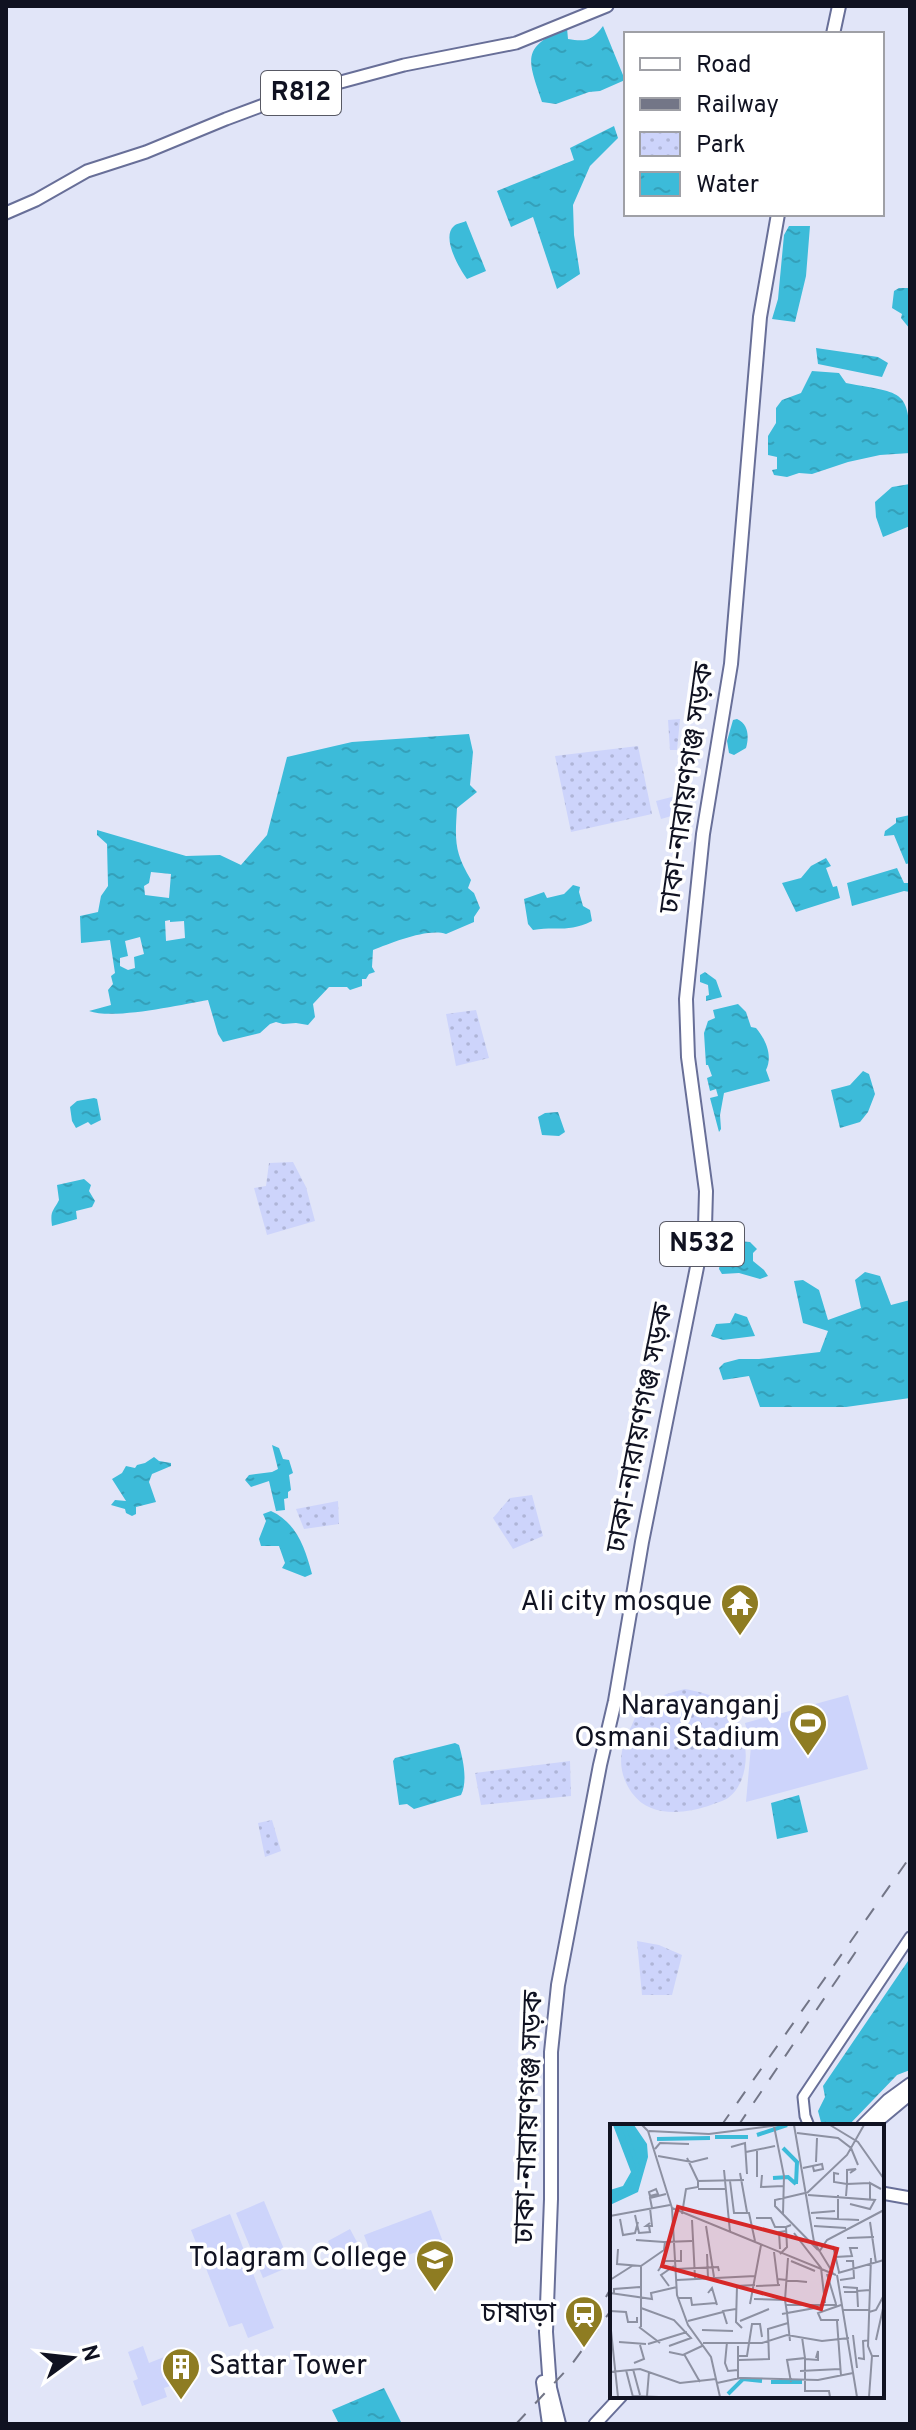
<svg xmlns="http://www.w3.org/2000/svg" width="916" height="2430" font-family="Overpass,'Noto Sans Bengali',sans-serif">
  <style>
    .green { fill: #cdd4fb }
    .park { fill: url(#park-dots) }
    .water { fill: url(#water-ripples); fill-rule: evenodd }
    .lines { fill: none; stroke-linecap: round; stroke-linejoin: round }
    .tertiary-casing { stroke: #686f98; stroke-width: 13 }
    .primary-casing { stroke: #686f98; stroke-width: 15 }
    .trunk-casing { stroke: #686f98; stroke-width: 16 }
    .tertiary { stroke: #fff; stroke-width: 9 }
    .primary { stroke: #fff; stroke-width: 11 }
    .trunk { stroke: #fff; stroke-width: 12 }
    .rail { stroke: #737687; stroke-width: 2; stroke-dasharray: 14 14; stroke-linecap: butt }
    .labels { text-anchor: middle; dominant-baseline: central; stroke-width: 7; stroke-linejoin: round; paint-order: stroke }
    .shield { fill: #fff; stroke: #585964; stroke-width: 2 }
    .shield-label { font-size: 26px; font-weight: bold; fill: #101221 }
    .street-label { font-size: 28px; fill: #101221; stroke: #fff }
    .poi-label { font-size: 28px; fill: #101221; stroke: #fff; text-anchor: end }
    .inset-river { fill: none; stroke: #3cbbd9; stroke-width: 4 }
    .inset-road { fill: none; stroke: #8d91a2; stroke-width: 2 }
    .view { fill: #d62828; fill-opacity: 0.15; stroke: #d62828; stroke-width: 4 }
    .inset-edge { fill: none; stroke: #101221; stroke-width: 4 }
  </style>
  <defs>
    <pattern id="park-dots" width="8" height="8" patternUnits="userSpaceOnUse" patternTransform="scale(2)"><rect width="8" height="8" fill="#cdd4fb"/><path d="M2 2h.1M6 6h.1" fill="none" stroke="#afb5d7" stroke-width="1.8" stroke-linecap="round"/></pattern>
    <pattern id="water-ripples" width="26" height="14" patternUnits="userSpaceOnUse" patternTransform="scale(2)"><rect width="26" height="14" fill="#3cbbd9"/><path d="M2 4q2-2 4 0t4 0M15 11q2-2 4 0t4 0" fill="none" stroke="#34a0ba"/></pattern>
  </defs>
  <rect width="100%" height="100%" fill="#e1e5f8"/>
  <!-- green -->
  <path class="green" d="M691,792L696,809L661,819L656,801Z
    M848,1695L868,1769L746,1802L751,1746L745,1723Z
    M264,2201L291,2266L263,2278L236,2213Z
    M431,2210L443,2242L376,2267L364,2235Z
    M230,2214L274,2328L248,2338L242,2323L229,2327L191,2230Z
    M350,2229L358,2244L335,2256L328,2241Z
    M143,2346L149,2363L169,2355L179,2383L164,2388L167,2397L142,2406L133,2381L138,2379L128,2352Z"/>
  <!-- park -->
  <path class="park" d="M680,719L677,750H670L668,720Z
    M638,746L652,814L571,832L555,756Z
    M476,1010L489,1058L456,1066L446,1014Z
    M293,1162L306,1187L315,1221L267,1235L254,1188L266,1186L269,1163Z
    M532,1495L543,1536L513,1549L493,1518L510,1498Z
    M338,1501L339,1524L304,1529L296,1509Z
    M685,1689C699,1692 714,1694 725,1704C749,1724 755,1778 728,1798C724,1801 715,1803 711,1805C685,1814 650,1818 632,1793C616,1770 619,1749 632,1725C634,1720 637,1712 640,1709C652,1697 669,1693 685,1689Z
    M570,1761L571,1796L481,1805L475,1773Z
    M272,1820L281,1851L265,1857L258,1823Z
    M637,1941L659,1945L682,1955L672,1995H642Z"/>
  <!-- water -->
  <path class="water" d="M603,26L625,80L600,91L589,92L556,104L542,102C528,60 520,47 567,28L568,39C585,42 592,41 603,26Z
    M614,126L618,138L590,166L573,205L574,235L580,274L557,289L533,217L511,227L497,191L574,160L570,148Z
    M466,221L486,271L467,279C459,268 441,237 454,226C457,223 462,223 466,221Z
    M789,226H810L806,276L795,322L772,319L778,299L784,235Z
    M899,288H910V329L901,318L902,314L892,308L894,291Z
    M816,348L878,357L888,363L882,377L818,364Z
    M812,371L839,373L846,383C905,394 910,388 910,453L880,455L848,462L812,474L799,473L787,477L774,475L772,470L777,469V457L768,455V436L776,423V408L782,400L801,393Z
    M910,484V526L883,537L876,517L875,502L892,487Z
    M737,719C749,724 749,738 746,748L734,755L729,753L727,741L733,720Z
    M469,734L473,752L470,785L477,792L457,808C455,840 454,852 471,880L468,888L474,893L480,908L474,917V922L446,934C427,928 392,943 373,950L372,967L375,972L369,974L366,979H362V986L350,990L347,987H329L313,1004L315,1017L308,1025L296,1023L283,1024L276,1022L270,1024L260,1033L223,1042L218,1034L208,1000C179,1005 114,1020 89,1011L111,1005L108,990L113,984L111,976L115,973L110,940L81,943L80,916L98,912L101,896L108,886L107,844L97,835V830L186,856L220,855L241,865L267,835L287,757L352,742ZM151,872L171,874L169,898L145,895L144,886L149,883ZM170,920V922L184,921L185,938L166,941L165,921ZM140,937L144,954L134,957L135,968L128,970L120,966V958L128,956L125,941Z
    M910,815V863L906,864L894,835L884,836L885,831L896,823V818Z
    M826,858L831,866L826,868L833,887L837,886L840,898L796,912L782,883L801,878L811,866Z
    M897,868L904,883H910V892L904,891L852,906L847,883Z
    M573,885L580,887L579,892L583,906L590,910L592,921C568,933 556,926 533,930L528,924L524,899L544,892L547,898L564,894Z
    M705,972L716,980L722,997L706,1001V996L709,995L708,985L700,982V975Z
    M738,1004L746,1012L751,1027L756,1028C766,1040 773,1056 766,1070L770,1081L724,1093L720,1115L721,1129L719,1132L710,1098L718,1096L716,1089L710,1091L707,1078L712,1076L708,1065H706L704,1033L708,1021L715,1018L713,1010Z
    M863,1071L869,1074L875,1094L868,1112L860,1122L840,1128L831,1090L850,1085Z
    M94,1098L97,1099L101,1120L91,1125L88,1122L76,1128L72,1121L70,1107L77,1101Z
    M558,1112L565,1132L559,1136L542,1135L538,1117L545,1113Z
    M84,1179L91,1185L89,1191L95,1201L92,1207L76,1211L77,1219L52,1226C50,1210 53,1212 59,1200L57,1185Z
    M738,1241L750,1242L757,1249L753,1253V1261L764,1270L768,1276L760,1279L739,1273L722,1274L719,1269L722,1253L728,1252Z
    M865,1272L880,1276L891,1305L910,1300V1398L846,1407H760L749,1376L723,1380L719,1368L724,1363L739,1359H759L820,1352L828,1331L803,1323L794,1281L803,1280L819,1290L828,1320L861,1308L855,1280Z
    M735,1313L747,1317L755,1336L723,1340L711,1336L716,1324L730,1323Z
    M272,1445L279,1448L283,1459L289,1460L293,1473L289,1475L291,1490L288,1492V1498L284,1499L285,1510L276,1511L269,1481L251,1487L245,1480L249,1475L272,1472L278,1469Z
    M154,1457L159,1461L171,1463V1466L152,1474L149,1482L156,1502L136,1507V1514L132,1516L126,1513L125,1509L111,1505L115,1500L126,1501L112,1479L122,1473L126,1466L135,1468L137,1465L145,1463Z
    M271,1511C297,1523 305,1548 312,1574L305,1577L282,1568L285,1563L279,1546H261L259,1539L266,1521L263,1514Z
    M455,1743L459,1745C463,1759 468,1781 461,1795L414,1809L407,1804L399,1805L393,1761L395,1758Z
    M799,1795L808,1832L777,1839L771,1803Z
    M910,1958V2070L897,2075L848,2126H822L818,2111L825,2097L823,2086Z
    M384,2388L402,2424H339L332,2410Z"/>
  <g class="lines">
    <defs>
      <path id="tertiary" d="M809,2126L805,2116L803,2097L910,1937"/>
      <path id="primary" d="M6,213L36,200L87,171L146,152L226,119L285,97L404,65L516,43L607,6
        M874,2124L910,2094
        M862,2126L888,2100L910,2084
        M882,2193L910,2198
        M595,2424L621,2396"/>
      <path id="trunk" d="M833,34L839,6
        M543,2382L549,2424
        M559,2424L550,2388L546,2332L551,2199V2052L558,1985L600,1765L615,1701L642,1542L705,1227L706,1191L688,1057L686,999L703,834L731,664L760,317L778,214"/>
    </defs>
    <!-- tertiary casing -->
    <use href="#tertiary" class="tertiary-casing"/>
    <!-- primary casing -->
    <use href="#primary" class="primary-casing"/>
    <!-- trunk casing -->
    <use href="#trunk" class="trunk-casing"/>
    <!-- tertiary -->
    <use href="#tertiary" class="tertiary"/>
    <!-- primary -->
    <use href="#primary" class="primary"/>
    <!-- trunk -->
    <use href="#trunk" class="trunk"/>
    <!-- rail -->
    <path class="rail" d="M721,2126L910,1857
      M738,2126L861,1944
      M606,2297L612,2286
      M516,2424L572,2364L612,2309"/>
  </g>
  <!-- icons -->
  <defs>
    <symbol id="temple-pin" viewBox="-11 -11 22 30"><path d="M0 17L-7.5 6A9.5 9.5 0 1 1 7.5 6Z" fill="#8e7c22" stroke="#fff"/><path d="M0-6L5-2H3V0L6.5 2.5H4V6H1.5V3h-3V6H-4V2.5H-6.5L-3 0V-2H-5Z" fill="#fff"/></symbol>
    <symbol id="stadium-pin" viewBox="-11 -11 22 30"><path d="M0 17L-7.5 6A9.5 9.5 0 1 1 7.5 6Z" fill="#8e7c22" stroke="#fff"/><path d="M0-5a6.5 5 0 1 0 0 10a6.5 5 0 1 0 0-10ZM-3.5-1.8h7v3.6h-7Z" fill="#fff"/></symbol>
    <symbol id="university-pin" viewBox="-11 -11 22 30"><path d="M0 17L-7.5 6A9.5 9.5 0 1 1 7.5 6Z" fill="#8e7c22" stroke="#fff"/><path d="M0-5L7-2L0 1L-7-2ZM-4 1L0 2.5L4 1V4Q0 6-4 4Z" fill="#fff"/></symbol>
    <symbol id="station-pin" viewBox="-11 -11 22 30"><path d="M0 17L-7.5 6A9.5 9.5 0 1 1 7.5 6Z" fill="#8e7c22" stroke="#fff"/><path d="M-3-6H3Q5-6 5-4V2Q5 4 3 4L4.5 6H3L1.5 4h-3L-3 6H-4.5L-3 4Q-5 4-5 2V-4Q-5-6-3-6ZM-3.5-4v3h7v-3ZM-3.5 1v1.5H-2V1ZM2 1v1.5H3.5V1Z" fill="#fff"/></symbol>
    <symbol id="building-pin" viewBox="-11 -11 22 30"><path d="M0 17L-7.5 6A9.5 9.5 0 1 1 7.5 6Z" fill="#8e7c22" stroke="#fff"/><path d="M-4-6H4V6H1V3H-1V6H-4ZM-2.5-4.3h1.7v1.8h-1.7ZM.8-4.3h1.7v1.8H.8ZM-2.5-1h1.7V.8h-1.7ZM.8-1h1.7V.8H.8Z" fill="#fff"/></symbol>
  </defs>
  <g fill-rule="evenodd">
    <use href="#temple-pin" x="718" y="1581" width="44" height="60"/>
    <use href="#stadium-pin" x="786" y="1701" width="44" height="60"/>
    <use href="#university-pin" x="413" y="2237" width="44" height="60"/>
    <use href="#station-pin" x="562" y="2293" width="44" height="60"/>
    <use href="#building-pin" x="159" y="2345" width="44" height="60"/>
  </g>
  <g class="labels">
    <!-- shield labels -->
    <g class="shield">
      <rect x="261" y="71" width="80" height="44" rx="6"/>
      <rect x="660" y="1222" width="84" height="44" rx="6"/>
    </g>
    <g class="shield-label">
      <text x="301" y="93">R812</text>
      <text x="702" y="1244">N532</text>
    </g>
    <!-- street labels -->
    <g class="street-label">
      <text transform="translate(688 788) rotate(-82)">ঢাকা-নারায়ণগঞ্জ সড়ক</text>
      <text transform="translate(641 1428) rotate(-79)">ঢাকা-নারায়ণগঞ্জ সড়ক</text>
      <text transform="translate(530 2117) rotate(-88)">ঢাকা-নারায়ণগঞ্জ সড়ক</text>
    </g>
    <!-- poi labels -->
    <g class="poi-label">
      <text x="712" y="1603">Ali city mosque</text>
      <text x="780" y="1707">Narayanganj<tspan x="780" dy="32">Osmani Stadium</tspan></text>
      <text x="407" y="2259">Tolagram College</text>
      <text x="556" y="2315">চাষাড়া</text>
      <text x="209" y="2367" text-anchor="start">Sattar Tower</text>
    </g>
  </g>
  <!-- overview -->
  <g transform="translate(610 2124)">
    <rect width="274" height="274" fill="#e1e5f8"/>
    <path d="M3,1H24L37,20L38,33L28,68L0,81V66L13,62L21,48Z" fill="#3cbbd9"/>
    <path class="inset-river" d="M147,11L177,1M105,13H138M47,15L100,14M173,24L187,38L186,60M163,54L178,53L186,60M0,74L19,63L28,43L13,1M161,258H192M118,270L133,255L152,257"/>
    <path class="inset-road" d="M32,1L38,7L62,84L226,151M184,1L204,118L223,149M220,1L248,18L274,55M164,2L174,52L173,90M39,7L99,10L169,1M187,9L228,14L241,24L248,41M121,23L135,19L137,50M45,25L50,19L79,20M147,27V53M136,28L165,22M48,32L82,38L98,34M77,34L88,57M206,38L207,14M193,44L212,40L213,45L204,47L203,43M114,46L120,108M130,49L137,88M229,50L224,49V58L237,60M152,51L151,63L173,62M120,57L124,89H139L145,117M237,60V46L246,45L240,49M46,65L48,70L40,72L39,68ZM88,65H115M195,69L165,76V82L208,126M197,69L237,31L254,1M198,71L265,76L260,85L240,80M236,72L237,60L260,59M260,77V59L271,65M42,84L40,74L56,70M62,84L67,171L78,201L101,233L110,273M201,89L225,87M72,90L76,65L88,63V57L134,56M25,91L29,109L40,108L39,102M0,92L60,81M146,94H161L165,103H176M206,94L249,96M10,95L13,111L25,109L28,98M82,96L85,154M228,96V71M260,98L266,139M40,99L36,102H42L40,84M96,102L104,153M204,102L236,104M184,109L211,144L215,179M237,114L264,113M26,116L54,118M223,122L229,148M8,125L7,140L31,142M170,125L169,108L176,107M164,128L168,160M209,128L217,116L274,86M97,130L98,154M170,130L177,123L176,103L181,101M225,133L242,132L240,124H248M261,134L258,222L262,232H269M181,137L205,147M66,145L108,143L109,147M48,147L55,137H71V126M228,149L274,136M217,150L226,180M227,151L247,273M167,155L197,158M0,156L22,142M67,156L145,152M230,156L244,154L243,137H236M59,162L51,151L64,142M146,162L170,161M233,163L247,164L248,183M234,168L260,166M0,169L42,175L41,169L67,163M98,169L102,164L107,181M4,170V165L30,163M68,174H81L82,181L106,179M144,175L175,176L177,189L205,184M175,176L178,134M140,180L151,121M175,181H227M31,184L64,196L81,214L59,222M232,186H259M0,187L16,188L18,198H27V193M259,188L266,186L274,171M172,190L177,189L180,217M229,196H211L208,189L231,181M0,197L8,273M78,197L113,188M130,197L159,185M227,197L231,252M117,200L113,187L126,185M29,203L50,219M31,203V142L54,126L55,118L82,117M132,204L126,198L127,162L145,161M92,206L123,207M243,211L247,244M266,216L274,180M9,218L36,220M117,218L115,239L118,247L128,246M93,219H152L177,211L212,217L239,214M38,220L77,208M59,228L73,231L92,222M74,230L90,258M129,232H137L142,200H150L152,213M248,234L254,235L253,217L259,216M195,235V267H219L220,273M195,235L208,236V227L206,234M129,236L159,235L158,205L178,199M24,239L34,235L30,221M23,245L30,271M16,246L23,273M190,247L230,245M0,248L30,245L70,259L106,255M128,254V222M181,258L177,236L195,234L192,213M107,259L130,254L208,256L243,249M22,272L49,273M37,272L39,248M259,273L262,232"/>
    <path class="view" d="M68,83L227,125L211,185L52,142Z"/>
    <rect width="274" height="274" class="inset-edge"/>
  </g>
  <!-- border -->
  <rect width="916" height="2430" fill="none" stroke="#101221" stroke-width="16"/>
  <!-- legend -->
  <rect x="624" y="32" width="260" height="184" fill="#ffffff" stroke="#9fa0a6" stroke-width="2"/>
  <rect x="640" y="58" width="40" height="12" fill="#ffffff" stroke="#9fa0a6" stroke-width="2"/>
  <text x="696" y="72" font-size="24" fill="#101221">Road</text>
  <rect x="640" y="98" width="40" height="12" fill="#737687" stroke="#9fa0a6" stroke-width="2"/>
  <text x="696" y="112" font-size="24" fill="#101221">Railway</text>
  <rect x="640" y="132" width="40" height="24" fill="url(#park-dots)" stroke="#9fa0a6" stroke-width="2"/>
  <text x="696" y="152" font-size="24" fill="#101221">Park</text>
  <rect x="640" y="172" width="40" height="24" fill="url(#water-ripples)" stroke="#9fa0a6" stroke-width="2"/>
  <text x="696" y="192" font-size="24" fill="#101221">Water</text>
  <!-- north arrow -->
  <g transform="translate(72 2358) rotate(75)" stroke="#ffffff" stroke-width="6" paint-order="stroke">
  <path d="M0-6L14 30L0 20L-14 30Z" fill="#101221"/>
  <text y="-12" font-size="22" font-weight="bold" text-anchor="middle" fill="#101221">N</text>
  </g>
</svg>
